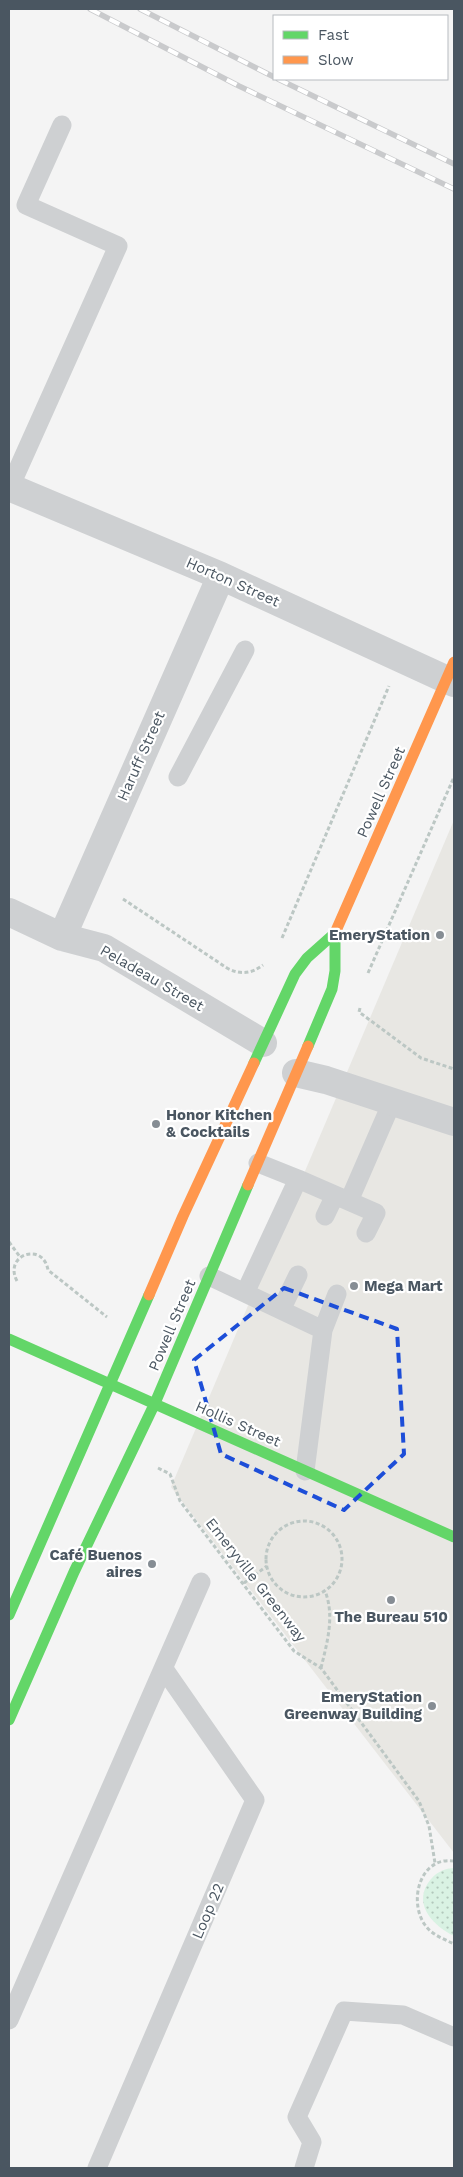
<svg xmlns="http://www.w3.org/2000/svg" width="463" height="2177" font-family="'Work Sans',sans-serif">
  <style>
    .commercial { fill: #e8e7e3 }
    .grass { fill: url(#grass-dots) }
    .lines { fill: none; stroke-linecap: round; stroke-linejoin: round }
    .path { stroke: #bcc7c4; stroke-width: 3; stroke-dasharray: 4 2.5; stroke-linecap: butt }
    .lane { stroke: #ced0d2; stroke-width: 19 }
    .street { stroke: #ced0d2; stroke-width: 28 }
    .fast { stroke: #63d668; stroke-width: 11 }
    .slow { stroke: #ff974d; stroke-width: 11 }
    .rail-casing { stroke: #c9cacc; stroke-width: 5.5 }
    .rail { stroke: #fff; stroke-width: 4; stroke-dasharray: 11; stroke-linecap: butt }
    .slow-bridge { stroke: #ff974d; stroke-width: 11 }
    .marked { fill: none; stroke: #1d4ed8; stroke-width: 4; stroke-dasharray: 10 6; stroke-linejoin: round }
    .poi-dot { fill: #868d94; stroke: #fff; stroke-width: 2 }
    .labels { text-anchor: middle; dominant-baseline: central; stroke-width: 4.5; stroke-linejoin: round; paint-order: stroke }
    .street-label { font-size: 15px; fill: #4a5661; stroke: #fff }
    .poi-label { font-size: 15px; font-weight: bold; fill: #4a5661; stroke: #fff; text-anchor: end }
  </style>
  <defs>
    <pattern id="grass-dots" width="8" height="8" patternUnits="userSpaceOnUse" patternTransform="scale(1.25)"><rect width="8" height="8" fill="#d9f2e3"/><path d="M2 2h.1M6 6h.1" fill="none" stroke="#b2c7bb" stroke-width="1.8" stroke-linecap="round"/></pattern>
  </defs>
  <rect width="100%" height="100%" fill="#f4f4f4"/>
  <!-- commercial -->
  <path class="commercial" d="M454,820V1853L171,1487Z"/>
  <!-- grass -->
  <path class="grass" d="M454,1868V1936C435,1927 413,1906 428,1883C435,1873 442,1869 454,1868Z"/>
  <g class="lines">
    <!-- path -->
    <path class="path" d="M123,899L227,968C240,975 251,974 263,965
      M282,938L389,686
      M368,973L454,777
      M360,1008L359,1012L421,1058L454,1069
      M9,1242L20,1257
      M17,1281C3,1255 43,1241 48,1270L107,1317
      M158,1468L170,1474L180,1501L294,1651L321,1668L419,1801L429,1826L435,1863
      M266 1559a38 38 0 1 1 76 0a38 38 0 1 1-76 0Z
      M244,1583L267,1566
      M321,1668C327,1643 335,1616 325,1591
      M454,1861C420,1856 408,1901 425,1925C432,1935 444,1939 454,1944"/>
    <!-- lane -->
    <path class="lane" d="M10,487L118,246L26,205L62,125
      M178,777L245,650
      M258,1163L298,1179
      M349,1201L392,1102
      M325,1216L335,1195
      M209,1276L323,1330L305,1471
      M245,1293L298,1179L376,1213L366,1233
      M281,1310L298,1275
      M323,1330L337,1294
      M9,2020L201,1582
      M97,2168L255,1800L164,1669
      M304,2168L312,2142L297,2117L344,2011L403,2015L454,2037"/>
    <!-- street -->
    <path class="street" d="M9,487L221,576L454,683
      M9,912L62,937L104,948L263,1043
      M62,937L221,576
      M296,1073L326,1080L454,1122"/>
    <!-- fast -->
    <path class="fast" d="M308,1046L332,989L335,971V933
      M254,1063L295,974L307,958L335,933
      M9,1339L454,1537
      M9,1615L149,1295
      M9,1720L74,1572L155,1403L248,1185"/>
    <!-- slow -->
    <path class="slow" d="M248,1185L308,1046
      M149,1295L183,1216L254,1063"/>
    <defs>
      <path id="rail" d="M90,9L239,86L454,189
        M140,9L274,77
        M278,79L454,164"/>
    </defs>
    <!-- rail casing -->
    <use href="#rail" class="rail-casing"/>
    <!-- rail -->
    <use href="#rail" class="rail"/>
    <!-- slow-bridge -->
    <path class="slow-bridge" d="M335,933L454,662"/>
  </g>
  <!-- marked area -->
  <path class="marked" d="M284,1288L397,1329L404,1454L344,1510L221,1454L194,1360Z"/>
  <!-- markers -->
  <g class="poi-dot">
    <circle cx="440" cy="935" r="5"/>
    <circle cx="156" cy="1124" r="5"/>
    <circle cx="354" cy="1286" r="5"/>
    <circle cx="152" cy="1564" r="5"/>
    <circle cx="391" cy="1600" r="5"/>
    <circle cx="432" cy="1706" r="5"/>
  </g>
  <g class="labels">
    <!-- street labels -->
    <g class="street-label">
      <text transform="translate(233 582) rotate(24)">Horton Street</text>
      <text transform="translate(141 756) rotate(-66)">Haruff Street</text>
      <text transform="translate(381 792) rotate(-66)">Powell Street</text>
      <text transform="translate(152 978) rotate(30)">Peladeau Street</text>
      <text transform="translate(172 1325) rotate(-67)">Powell Street</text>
      <text transform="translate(238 1424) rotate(24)">Hollis Street</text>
      <text transform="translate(256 1580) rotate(52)">Emeryville Greenway</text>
      <text transform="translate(208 1911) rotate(-67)">Loop 22</text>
    </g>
    <!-- poi labels -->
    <g class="poi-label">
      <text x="430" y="935">EmeryStation</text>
      <text x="166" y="1115" text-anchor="start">Honor Kitchen<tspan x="166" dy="17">&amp; Cocktails</tspan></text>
      <text x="364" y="1286" text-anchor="start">Mega Mart</text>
      <text x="142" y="1555">Café Buenos<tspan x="142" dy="17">aires</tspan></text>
      <text x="391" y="1617" text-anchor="middle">The Bureau 510</text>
      <text x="422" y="1697">EmeryStation<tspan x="422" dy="17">Greenway Building</tspan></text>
    </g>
  </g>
  <!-- border -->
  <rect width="463" height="2177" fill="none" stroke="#4a5661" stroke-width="20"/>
  <!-- legend -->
  <rect x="273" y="15" width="175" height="65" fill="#ffffff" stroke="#b7bbc0"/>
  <rect x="283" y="31" width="25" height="8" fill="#63d668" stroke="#b7bbc0"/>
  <text x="318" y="40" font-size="15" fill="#4a5661">Fast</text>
  <rect x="283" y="56" width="25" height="8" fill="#ff974d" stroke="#b7bbc0"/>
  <text x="318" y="65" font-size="15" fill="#4a5661">Slow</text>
</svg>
